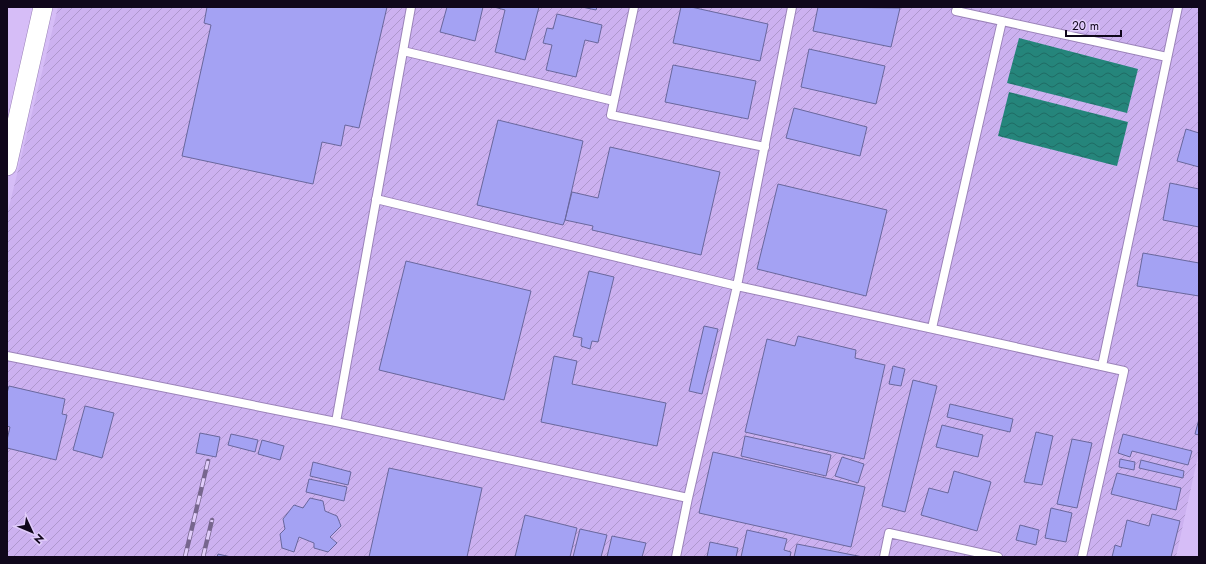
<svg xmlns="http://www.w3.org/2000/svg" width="1206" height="564" font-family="Jost,sans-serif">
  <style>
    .industrial { fill: url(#industrial-furrows) }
    .water { fill: url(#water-waves) }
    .building { fill: #a4a2f3; stroke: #69679d }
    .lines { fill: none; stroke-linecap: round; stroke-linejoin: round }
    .service-casing { stroke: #9b83b9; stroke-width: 10 }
    .tertiary-casing { stroke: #9b83b9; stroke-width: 20 }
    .service { stroke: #fff; stroke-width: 8 }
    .tertiary { stroke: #fff; stroke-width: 19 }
    .rail-casing { stroke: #77668e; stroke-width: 4.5 }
    .rail { stroke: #e1cdfb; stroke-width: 3; stroke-dasharray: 9; stroke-linecap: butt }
  </style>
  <defs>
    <pattern id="industrial-furrows" width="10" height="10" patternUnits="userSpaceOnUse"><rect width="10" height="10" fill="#ccb1f0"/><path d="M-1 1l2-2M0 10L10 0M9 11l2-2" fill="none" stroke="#ae97cd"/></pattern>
    <pattern id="water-waves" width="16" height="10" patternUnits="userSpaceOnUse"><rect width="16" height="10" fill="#25857b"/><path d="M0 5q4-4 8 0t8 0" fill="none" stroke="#1f6b64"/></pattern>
  </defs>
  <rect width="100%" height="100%" fill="#d6bdf7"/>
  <!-- industrial -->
  <path class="industrial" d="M58,7H1199V451L1176,557H7V215Z"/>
  <!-- water -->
  <path class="water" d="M1019,38L1138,69L1127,113L1007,83Z
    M1009,92L1128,122L1117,166L998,136Z"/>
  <!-- building -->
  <path class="building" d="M207,7H387L359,128L345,125L341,146L322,142L313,184L182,156L211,25L204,23Z
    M447,7H483L475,41L440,32Z
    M494,7H539L525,60L495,52L505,10Z
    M582,7H597L596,10Z
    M681,7H691L768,24L760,61L673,43Z
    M818,7L900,8L891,47L813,31Z
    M557,14L602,25L598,43L585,40L576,77L546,70L552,45L543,43L547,28L553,29Z
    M809,49L885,66L876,104L801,87Z
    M673,65L756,81L748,119L665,102Z
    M794,108L867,127L860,156L786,138Z
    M498,120L583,141L565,220L563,225L477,205Z
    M1186,129L1199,133V167L1177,161Z
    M610,147L720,172L701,255L592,230L593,226L565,220L572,192L598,198Z
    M1170,183L1199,189V227L1163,220Z
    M778,184L887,210L866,296L757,269Z
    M1143,253L1199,263V296L1137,286Z
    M406,261L531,291L504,400L379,370Z
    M589,271L614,277L598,342L592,341L590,349L581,346L582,338L573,336Z
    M704,326L718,329L702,394L689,391Z
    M798,336L856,350L855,358L885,365L864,459L745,432L767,339L795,346Z
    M554,356L577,361L572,384L666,403L657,446L541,422Z
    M893,366L905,369L901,386L889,384Z
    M913,380L937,386L905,512L882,506Z
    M9,386L65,399L62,414L67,415L56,460L7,448V440L10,427L7,426V393Z
    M950,404L1013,419L1010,432L947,417Z
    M85,406L114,413L102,458L73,450Z
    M1199,419V435L1195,434Z
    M942,425L983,435L978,457L936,447Z
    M1036,432L1053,436L1042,485L1024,482Z
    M200,433L220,437L216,457L196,453Z
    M231,434L258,440L255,452L228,445Z
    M1123,434L1192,451L1188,465L1132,451L1130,457L1118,453Z
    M745,436L831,455L826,476L741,456Z
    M1072,439L1092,443L1077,508L1057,504Z
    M262,440L284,446L280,460L258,454Z
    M713,452L865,487L851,547L699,513Z
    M842,457L864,464L858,483L835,476Z
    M1120,459L1135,462L1134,470L1119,467Z
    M1141,460L1184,471L1183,478L1139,468Z
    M313,462L351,472L348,485L310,476Z
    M389,468L482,488L467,557H369Z
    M954,471L991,482L977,531L921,515L929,488L948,493Z
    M1117,473L1181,488L1176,510L1111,494Z
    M309,479L347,487L344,501L306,492Z
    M310,498L323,501L325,511L337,516L341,526L330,537L337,543L328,552L314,548V543L299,537L294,552L282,548L280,534L285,529L283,519L294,505L303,508Z
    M1051,508L1072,513L1066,542L1045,538Z
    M1152,514L1180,521L1171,557H1112L1115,545L1121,547L1127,520L1149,526Z
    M525,515L577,528L570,557H515Z
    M1020,525L1039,530L1036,545L1016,540Z
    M580,529L607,535L601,557H573Z
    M747,530L787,539L784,550L791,552L790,557H741Z
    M612,536L646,543L642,557H607Z
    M710,542L738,548L736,557H707Z
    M797,544L863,557H794Z
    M218,554L231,557H217Z"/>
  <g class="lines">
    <defs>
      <path id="service" d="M634,7L611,115L765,147
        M792,7L737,286L1124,371L1082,557
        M956,11L1167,57
        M403,51L614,101
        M376,199L737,286L688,498L676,557
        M932,328L1002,21
        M7,356L336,422L688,498
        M1102,366L1178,7
        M336,422L411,7
        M884,557L889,533L998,557"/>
      <path id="tertiary" d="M7,166L43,7"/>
    </defs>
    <!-- service casing -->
    <use href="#service" class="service-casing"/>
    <!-- tertiary casing -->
    <use href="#tertiary" class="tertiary-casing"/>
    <!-- service -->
    <use href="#service" class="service"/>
    <!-- tertiary -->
    <use href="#tertiary" class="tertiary"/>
    <defs>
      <path id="rail" d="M185,557L208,461
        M203,557L212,520"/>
    </defs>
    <!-- rail casing -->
    <use href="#rail" class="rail-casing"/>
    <!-- rail -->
    <use href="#rail" class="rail"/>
  </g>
  <!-- border -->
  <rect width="1206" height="564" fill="none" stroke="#10071b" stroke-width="16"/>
  <!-- north arrow -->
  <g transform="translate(32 532) rotate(134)" stroke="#e1cdfb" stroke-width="3" paint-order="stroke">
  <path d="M0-3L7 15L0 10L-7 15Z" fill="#10071b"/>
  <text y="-6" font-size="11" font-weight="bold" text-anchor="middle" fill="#10071b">N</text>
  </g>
  <!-- scale -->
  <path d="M1066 30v6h55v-6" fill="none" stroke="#10071b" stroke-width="2"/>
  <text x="1072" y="30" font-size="12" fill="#10071b" stroke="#e1cdfb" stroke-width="3" paint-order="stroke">20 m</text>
</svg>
